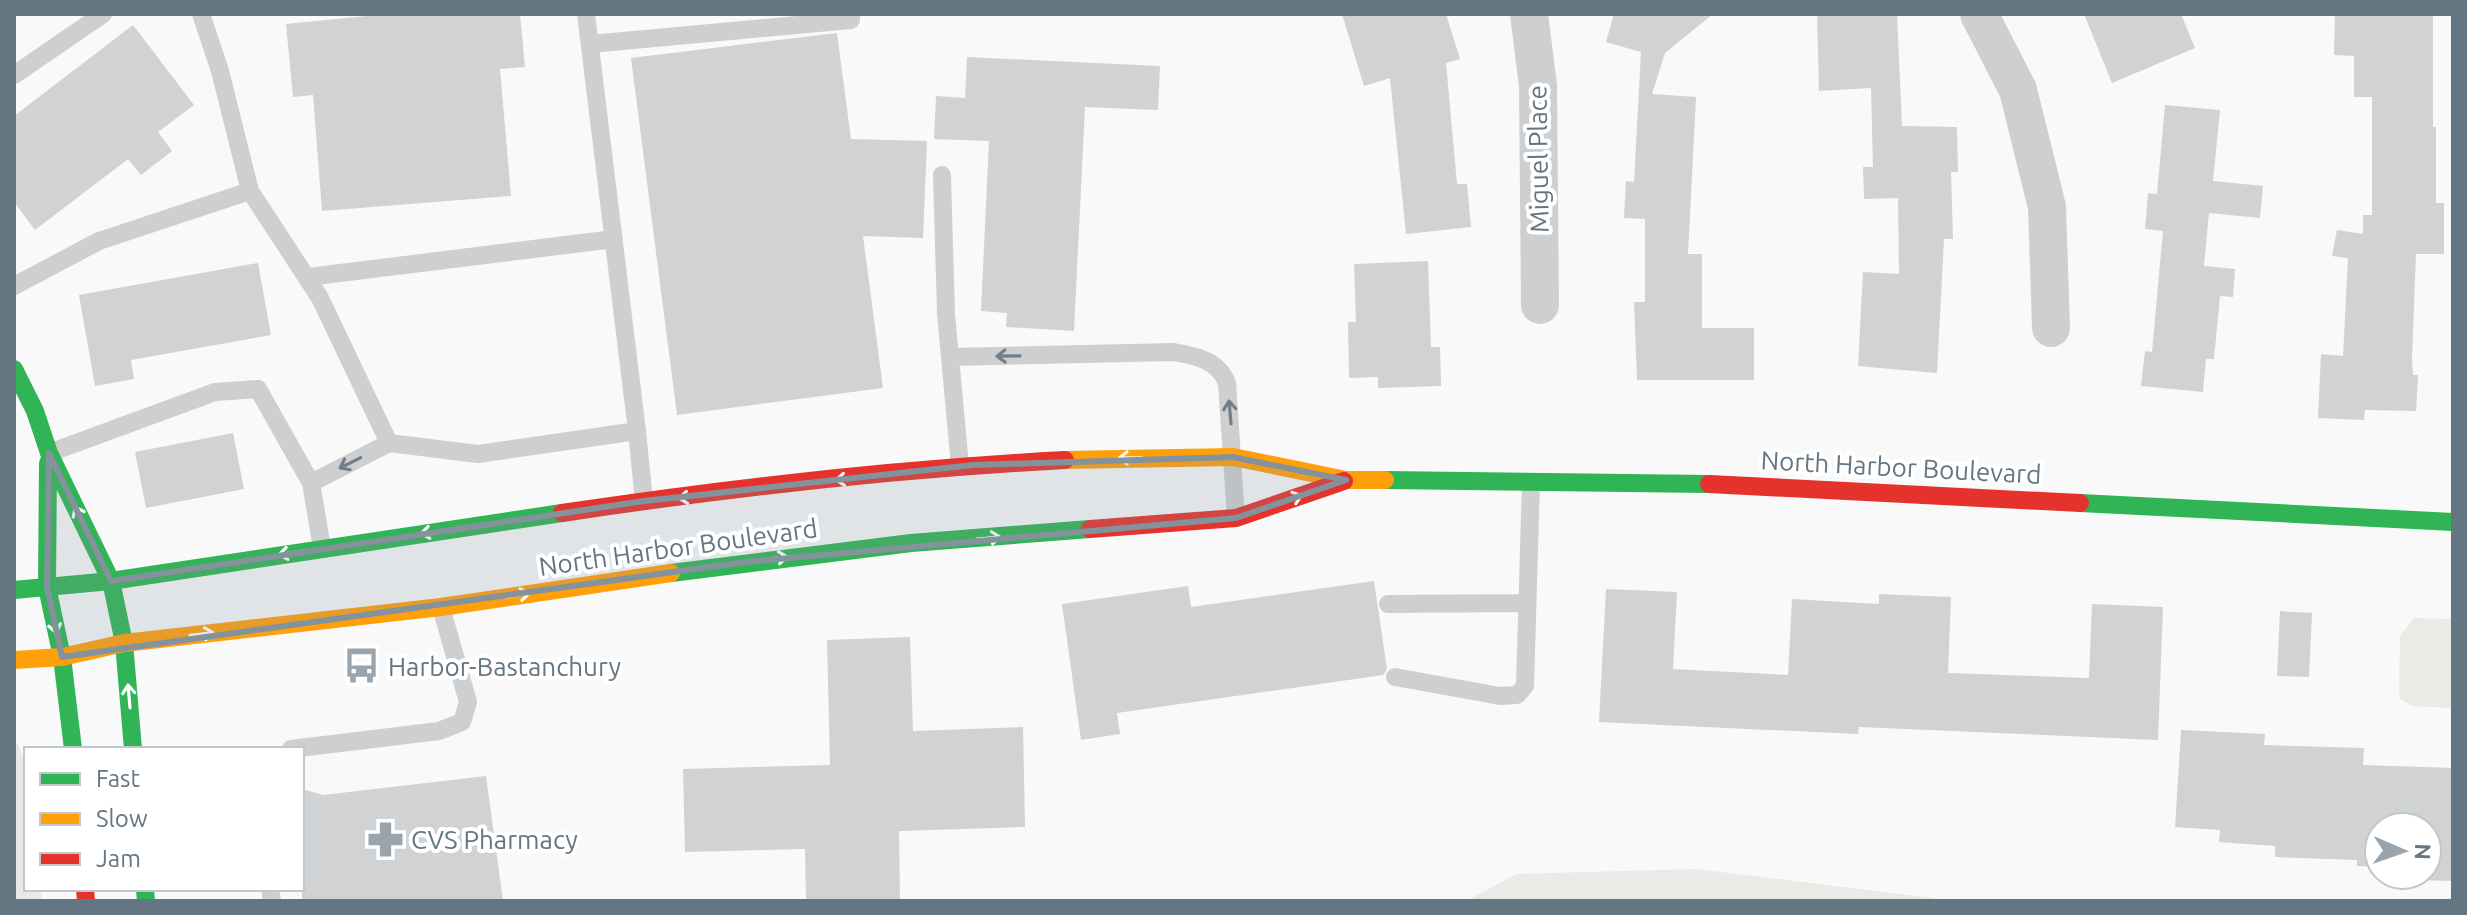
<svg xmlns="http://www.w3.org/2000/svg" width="2467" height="915" font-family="Ubuntu,sans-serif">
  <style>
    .built { fill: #e8e9e9 }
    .green { fill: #e8ebe6 }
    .building { fill: #d0d2d3 }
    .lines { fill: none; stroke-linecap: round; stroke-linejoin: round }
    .lane { stroke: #cecfd0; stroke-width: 18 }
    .street { stroke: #cecfd0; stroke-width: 38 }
    .fast { stroke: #30b455; stroke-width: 18 }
    .slow { stroke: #ff9f0a; stroke-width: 18 }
    .jam { stroke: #e5322d; stroke-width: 18 }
    .oneway { stroke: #707f8b }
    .oneway2 { stroke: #fff }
    .marked { fill: #84929c; fill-opacity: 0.2; stroke: #84929c; stroke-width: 6; stroke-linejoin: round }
    .labels { text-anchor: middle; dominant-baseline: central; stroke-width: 8; stroke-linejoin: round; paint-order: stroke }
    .street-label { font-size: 26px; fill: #657683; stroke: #fff }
    .poi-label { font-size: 26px; fill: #657683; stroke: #fff; text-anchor: start }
  </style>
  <rect width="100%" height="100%" fill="#f9f9f9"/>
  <!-- built -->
  <path class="built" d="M14,737L26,763V889H40L42,901H14Z"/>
  <!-- green -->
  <path class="green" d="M2414,618L2453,619V708L2412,706L2399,698L2400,636Z
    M1696,869L1933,898L1940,901H1466L1516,874Z"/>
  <!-- building -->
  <path class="building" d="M367,14H520L525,67L500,69L511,196L322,211L313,95L293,97L286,24L367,16Z
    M1342,14H1446L1460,59L1446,63L1457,184H1467L1471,227L1406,234L1390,78L1364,86Z
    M1614,14H1713L1665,53L1652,94L1696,97L1688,254H1702V328H1754V380H1637L1634,302H1645V219L1624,218L1626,181L1634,182L1641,52L1606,42Z
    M1817,14H1897L1902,126L1957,127L1958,172H1951L1953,239H1944L1937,373L1858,366L1863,272L1899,274L1898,198L1864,199L1863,167H1873L1871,88L1819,91Z
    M2084,14H2181L2195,48L2112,83Z
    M2335,14H2433V127H2436V203H2444V254H2416L2412,358L2413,375H2418L2416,411L2365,410L2364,420L2318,418L2321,354L2343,356L2348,258L2332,256L2337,230L2363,234V215H2372V97H2354V56L2334,55Z
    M133,25L194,105L158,132L172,151L141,175L128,159L35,230L14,202V116Z
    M837,33L851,139L927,141L923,238L863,236L883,388L677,415L631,58Z
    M967,57L1160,66L1158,110L1085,107L1074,331L1006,327L1007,313L981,311L989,141L934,139L936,96L965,98Z
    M2165,105L2220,110L2213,181L2263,186L2260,218L2209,213L2204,266L2235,269L2233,297L2220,296L2214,359H2206L2203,392L2141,386L2145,351L2152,352L2163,231L2145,229L2148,193L2157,194Z
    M1428,261L1431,347H1440L1441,386L1378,388V377L1349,378L1348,322H1356L1354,264Z
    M258,263L271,335L131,360L134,379L95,386L79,295Z
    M233,433L244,489L146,508L135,452Z
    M1374,581L1387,669L1383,675L1117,713L1120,734L1081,740L1062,604L1188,586L1191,607Z
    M1606,589L1677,592L1673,669L1788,675L1792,599L1879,604V594L1951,597L1948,673L2089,678L2092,604L2163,607L2158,740L1859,727L1858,734L1599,722Z
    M2280,611L2312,613L2309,677L2277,676Z
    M910,637L913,731L1023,727L1025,827L899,831L900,901H806L805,849L685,852L683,769L830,765L827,640Z
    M2181,730L2265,734L2264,745L2364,748L2363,765L2453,768V881L2417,880V875H2427V827H2379V867L2357,866V860L2275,857V846L2219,842L2220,830L2175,827Z
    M486,776L503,901H302V789L323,795Z"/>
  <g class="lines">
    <!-- lane -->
    <path class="lane" d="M201,14L220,71L250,191
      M590,44L851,20V14
      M14,75L103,14
      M942,175L946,314L950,357
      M308,277L614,239
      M14,286L99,241L250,191L320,298L389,443
      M637,431L644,501
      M49,453L215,392L258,389L311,483L322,548
      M960,466L950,357L1174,352C1196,356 1218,360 1227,383L1236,518
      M311,483L389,443L478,454L637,431L586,14
      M1388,604L1527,603
      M1395,677L1500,696L1517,695L1525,686L1531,482
      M291,749L439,731L462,722L468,702L441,607
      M270,889L272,901"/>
    <!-- street -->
    <path class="street" d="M1529,14L1538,86L1540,305
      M1979,14L2018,90L2047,207L2051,328"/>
    <!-- fast -->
    <path class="fast" d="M14,369L35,411L49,453L111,581L124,643L133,749
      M48,463L47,587L62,657L73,749
      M1385,480L1709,484
      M2080,503L2453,522
      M671,573L911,543L1090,529
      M14,590L111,581L562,513
      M145,889L146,901"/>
    <!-- slow -->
    <path class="slow" d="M1065,460L1233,457L1346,480H1385
      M14,660L62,657L124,643L441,607L671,573"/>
    <!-- jam -->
    <path class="jam" d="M1709,484L2080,503
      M562,513C728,488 897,469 1065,460
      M1090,529L1236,518L1344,481
      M85,889L86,901"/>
  </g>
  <!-- one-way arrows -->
  <defs><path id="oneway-shaft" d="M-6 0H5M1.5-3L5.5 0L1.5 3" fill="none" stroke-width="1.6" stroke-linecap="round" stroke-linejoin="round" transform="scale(2)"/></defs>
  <g class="oneway">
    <use href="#oneway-shaft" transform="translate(1008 356) rotate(179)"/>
    <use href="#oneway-shaft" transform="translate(1230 412) rotate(-95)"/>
    <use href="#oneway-shaft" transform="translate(350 463) rotate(153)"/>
  </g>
  <g class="oneway2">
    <use href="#oneway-shaft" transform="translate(1130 458) rotate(179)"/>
    <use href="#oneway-shaft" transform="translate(847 479) rotate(174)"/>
    <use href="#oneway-shaft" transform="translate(690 497) rotate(174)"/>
    <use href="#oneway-shaft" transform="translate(1291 499) rotate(-19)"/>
    <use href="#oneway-shaft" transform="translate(80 517) rotate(-116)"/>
    <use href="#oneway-shaft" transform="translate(432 532) rotate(172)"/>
    <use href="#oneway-shaft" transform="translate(989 538) rotate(-5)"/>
    <use href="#oneway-shaft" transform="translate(290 553) rotate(171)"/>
    <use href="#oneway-shaft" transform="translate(776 558) rotate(-6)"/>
    <use href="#oneway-shaft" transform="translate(518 595) rotate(-9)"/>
    <use href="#oneway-shaft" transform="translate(54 622) rotate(78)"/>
    <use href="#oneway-shaft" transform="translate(202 634) rotate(-7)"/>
    <use href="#oneway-shaft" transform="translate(129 696) rotate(-95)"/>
  </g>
  <!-- marked area -->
  <path class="marked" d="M49,453L111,581L644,501L973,465L1233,457L1346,480L1236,518L746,562L62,657L47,587Z"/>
  <!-- icons -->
  <defs>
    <symbol id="bus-bare" viewBox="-9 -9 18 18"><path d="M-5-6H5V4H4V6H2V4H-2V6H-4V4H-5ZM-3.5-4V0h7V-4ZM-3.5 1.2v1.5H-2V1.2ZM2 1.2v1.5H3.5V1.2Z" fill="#99a4ac" stroke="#fff" stroke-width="2.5" paint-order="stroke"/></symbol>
    <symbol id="pharmacy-bare" viewBox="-9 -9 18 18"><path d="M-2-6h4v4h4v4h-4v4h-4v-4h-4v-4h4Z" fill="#99a4ac" stroke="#fff" stroke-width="2.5" paint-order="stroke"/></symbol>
  </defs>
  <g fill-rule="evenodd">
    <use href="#bus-bare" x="336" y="640" width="51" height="51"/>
    <use href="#pharmacy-bare" x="360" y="814" width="51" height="51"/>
  </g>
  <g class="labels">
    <!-- street labels -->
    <g class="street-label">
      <text transform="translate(1538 159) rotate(-91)">Miguel Place</text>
      <text transform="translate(1901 467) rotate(3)">North Harbor Boulevard</text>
      <text transform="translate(678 547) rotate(-8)">North Harbor Boulevard</text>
    </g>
    <!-- poi labels -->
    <g class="poi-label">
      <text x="388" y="666">Harbor-Bastanchury</text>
      <text x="411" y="839">CVS Pharmacy</text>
    </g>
  </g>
  <!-- border -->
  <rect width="2467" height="915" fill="none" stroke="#657683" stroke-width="32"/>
  <!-- legend -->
  <rect x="24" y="747" width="280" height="144" fill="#ffffff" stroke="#c1c8cd" stroke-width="2"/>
  <rect x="40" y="773" width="40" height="12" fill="#30b455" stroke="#c1c8cd" stroke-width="2"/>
  <text x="96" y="787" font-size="24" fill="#657683">Fast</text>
  <rect x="40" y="813" width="40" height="12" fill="#ff9f0a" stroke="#c1c8cd" stroke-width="2"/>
  <text x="96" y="827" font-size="24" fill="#657683">Slow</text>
  <rect x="40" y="853" width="40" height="12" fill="#e5322d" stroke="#c1c8cd" stroke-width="2"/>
  <text x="96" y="867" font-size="24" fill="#657683">Jam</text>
  <!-- north arrow -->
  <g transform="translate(2403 851) rotate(92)"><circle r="38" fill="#ffffff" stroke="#c1c8cd" stroke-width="2"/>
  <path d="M0-6L14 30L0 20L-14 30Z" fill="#99a4ac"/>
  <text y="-12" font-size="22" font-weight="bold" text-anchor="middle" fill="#657683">N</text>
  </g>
</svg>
